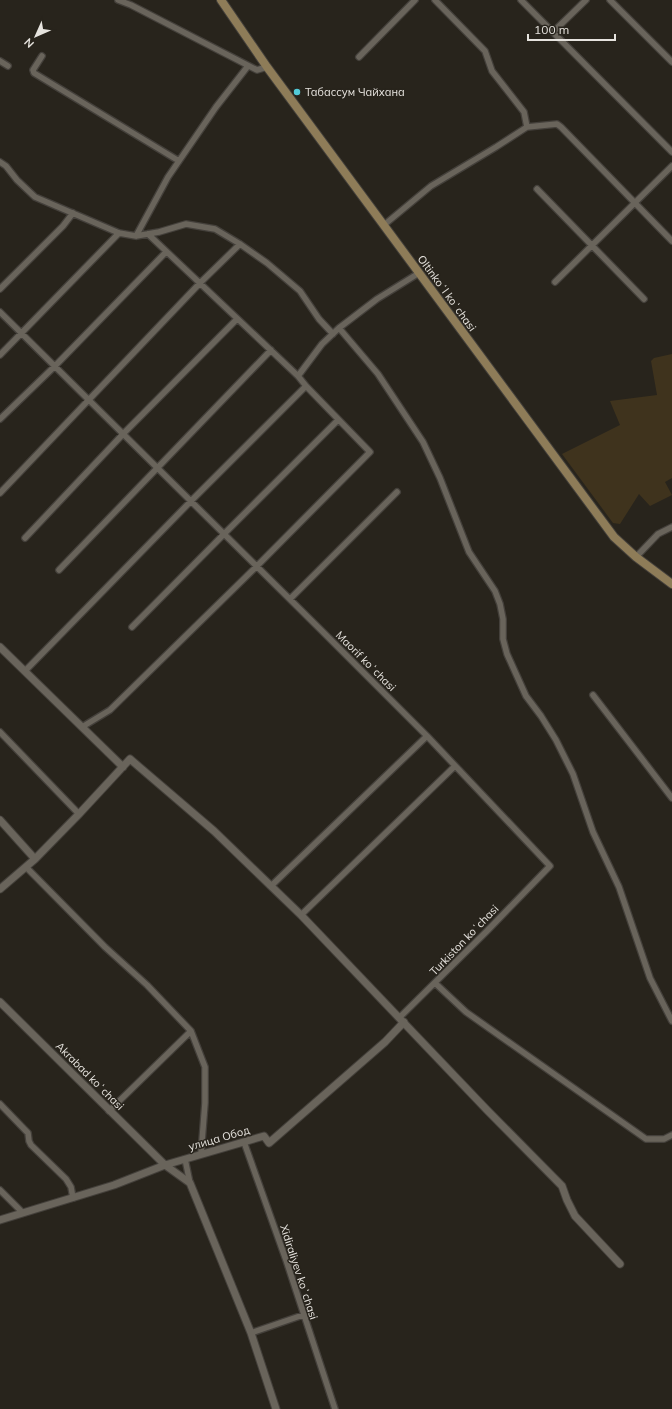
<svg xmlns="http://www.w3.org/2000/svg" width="672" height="1409" font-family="Mulish,sans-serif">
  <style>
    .green { fill: #3f331d }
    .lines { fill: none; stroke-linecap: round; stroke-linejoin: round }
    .minor-casing { stroke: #44403b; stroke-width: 8 }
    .tertiary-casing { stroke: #44403b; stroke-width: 9 }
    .secondary-casing { stroke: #44403b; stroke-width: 10 }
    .minor { stroke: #69645b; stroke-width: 5.5 }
    .tertiary { stroke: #69645b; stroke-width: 7 }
    .secondary { stroke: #8e7c58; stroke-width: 8 }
    .poi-dot { fill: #52cbd8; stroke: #28241c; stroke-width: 1.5 }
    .labels { text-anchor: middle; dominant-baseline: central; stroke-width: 3; stroke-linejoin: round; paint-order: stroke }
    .poi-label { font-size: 11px; fill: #e6e3de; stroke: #28241c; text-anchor: start }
    .street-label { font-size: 11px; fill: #e6e3de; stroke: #28241c }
  </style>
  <rect width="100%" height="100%" fill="#28241c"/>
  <!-- green -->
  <path class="green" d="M672,354V478L665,482L672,495L650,506L639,494L620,524L613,523L562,454L620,425L610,401L657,395L651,361L654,358Z"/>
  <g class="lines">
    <defs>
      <path id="minor" d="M118,0L131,5L257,70L267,67
        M521,0L672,152
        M610,0L672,62
        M553,32L586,0
        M42,56L33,70L34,73L179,161
        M359,57L415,0
        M0,61L8,66
        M527,127L557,124L561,127L672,241
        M0,162L6,166L17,180L35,197L119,233L136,236L159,232L186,224L215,229L240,244L267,263L300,291L319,319L333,334
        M537,189L644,299
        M384,225L431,186L496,147L527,127L524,112L492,71L485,51L435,0
        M136,236L168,177L216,107L248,66
        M555,282L672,166
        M0,289L63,226L73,213
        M0,312L323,632L427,736L550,866L487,931L399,1018
        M339,328L378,374L423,442L440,478L469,552L495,591L500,604L503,619V639L507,654L526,696L541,716L556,740L573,774L593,832L619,887L650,978L672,1021
        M0,355L119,233
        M298,376L322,344L339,328L377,299L419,273
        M0,419L55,366L166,252
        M0,493L200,283L240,244
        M25,538L124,433L237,319
        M636,557L658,534L672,527
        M59,570L271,350
        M290,599L397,492
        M132,627L224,534L338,420
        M25,671L191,501L306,386
        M593,695L672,798
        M82,727L110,710L257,566L370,452L306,386L298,376L148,234
        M0,732L79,814
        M26,867L105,947L147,985L191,1031L205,1067V1103L201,1154
        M271,886L427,736
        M301,915L455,766
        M435,983L466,1012L646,1139H664L672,1135
        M0,1104L28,1133L29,1141L31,1145L66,1179L71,1187L73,1198
        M109,1111L191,1031
        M244,1142L286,1260L335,1409
        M185,1159L190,1183
        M0,1190L23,1213
        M251,1333L303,1315"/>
      <path id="tertiary" d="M0,647L123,767
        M0,820L35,859
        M0,889L35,859L79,814L130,759L214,831L301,915L487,1110L562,1186L567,1200L575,1216L620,1264
        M0,1002L165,1165L190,1183L251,1333L276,1409
        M0,1220L114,1185L165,1165L264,1136L269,1143L385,1042L404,1022"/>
      <path id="secondary" d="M221,0L267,67L614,537L636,557L672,584"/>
    </defs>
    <!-- minor casing -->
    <use href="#minor" class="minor-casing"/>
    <!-- tertiary casing -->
    <use href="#tertiary" class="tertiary-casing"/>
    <!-- secondary casing -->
    <use href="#secondary" class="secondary-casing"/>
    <!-- minor -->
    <use href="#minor" class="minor"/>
    <!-- tertiary -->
    <use href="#tertiary" class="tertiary"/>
    <!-- secondary -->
    <use href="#secondary" class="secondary"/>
  </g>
  <!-- markers -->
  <circle class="poi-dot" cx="297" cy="92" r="4"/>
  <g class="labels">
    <!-- poi labels -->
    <g class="poi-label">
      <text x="305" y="92">Табассум Чайхана</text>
    </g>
    <!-- street labels -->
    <g class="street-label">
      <text transform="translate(447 293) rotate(54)">Oltinkoʻl koʻchasi</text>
      <text transform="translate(366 661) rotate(45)">Maorif koʻchasi</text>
      <text transform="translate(464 940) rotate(-46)">Turkiston koʻchasi</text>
      <text transform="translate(90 1076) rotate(45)">Akrabad koʻchasi</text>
      <text transform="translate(219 1138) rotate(-16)">улица Обод</text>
      <text transform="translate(299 1272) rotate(72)">Xidiraliyev koʻchasi</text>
    </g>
  </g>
  <!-- north arrow -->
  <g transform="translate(36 36) rotate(225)" stroke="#28241c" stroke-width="3" paint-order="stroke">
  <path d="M0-3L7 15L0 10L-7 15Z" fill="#e6e3de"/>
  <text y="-6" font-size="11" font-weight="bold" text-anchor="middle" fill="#e6e3de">N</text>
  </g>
  <!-- scale -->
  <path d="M528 34v6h87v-6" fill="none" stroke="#e6e3de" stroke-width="2"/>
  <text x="534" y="34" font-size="12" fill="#e6e3de" stroke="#28241c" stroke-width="3" paint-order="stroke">100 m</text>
</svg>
